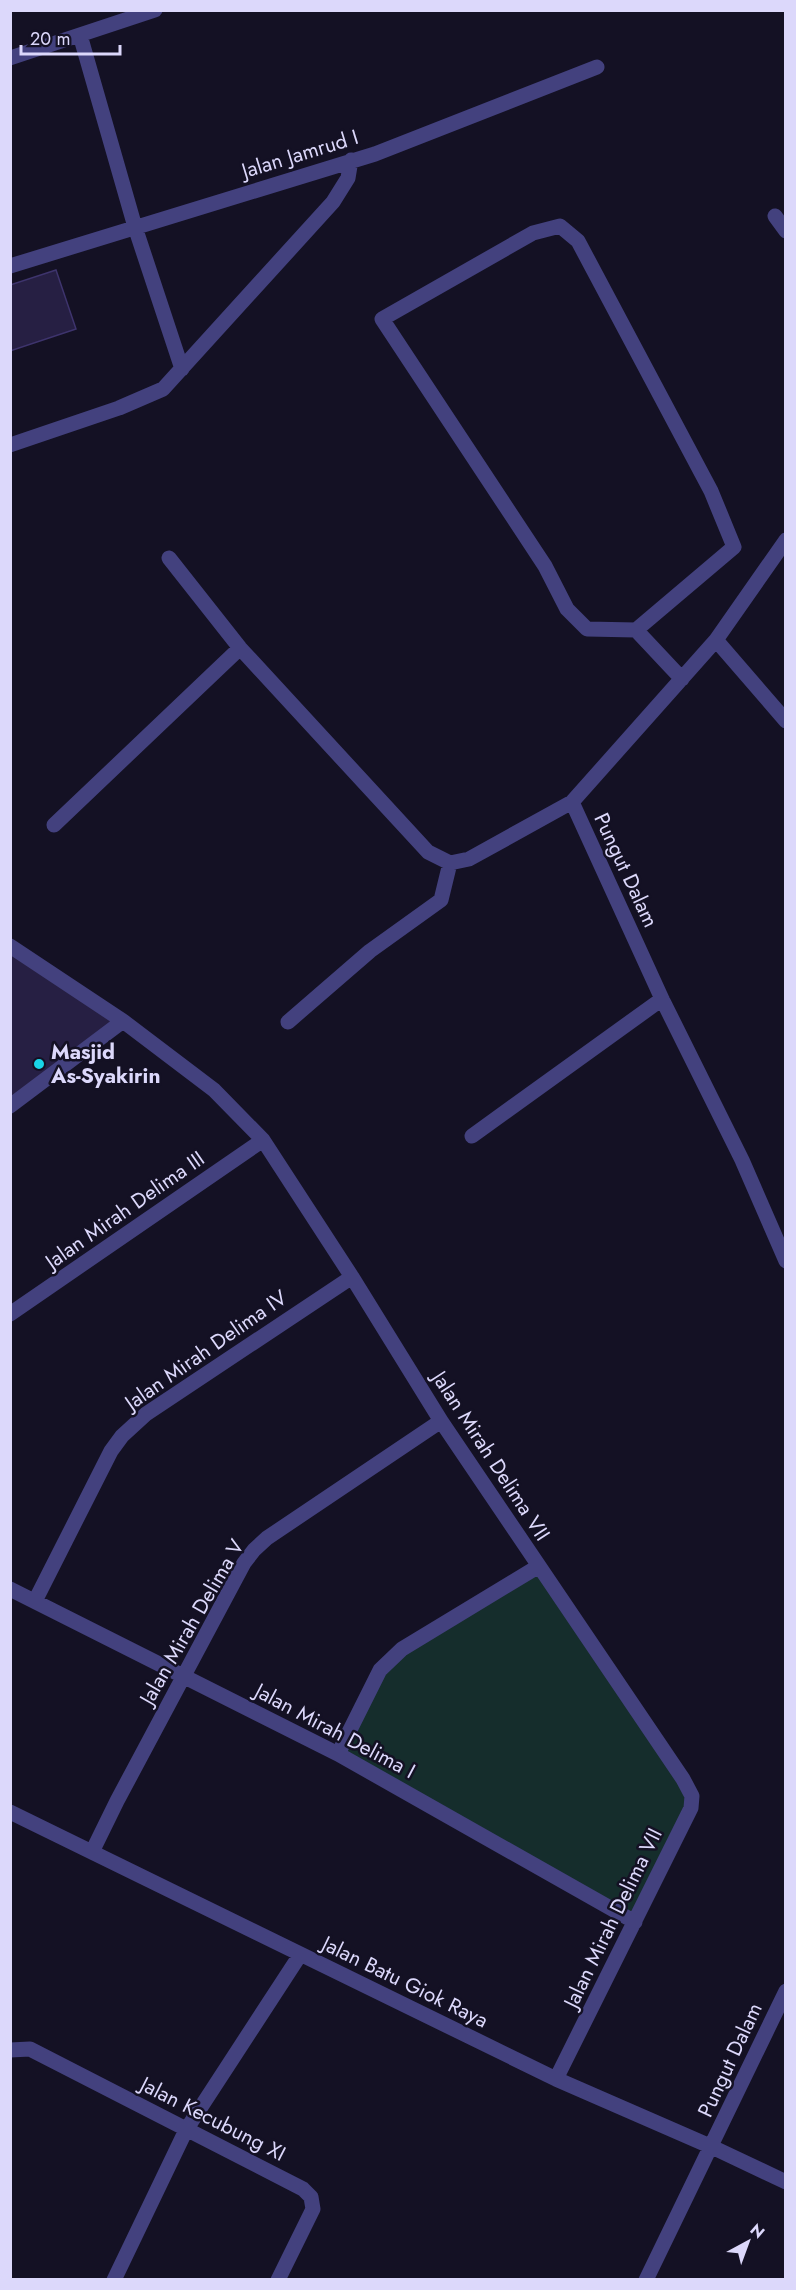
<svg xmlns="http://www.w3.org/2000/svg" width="796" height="2290" font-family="Jost,sans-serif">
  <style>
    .green { fill: #152d2c }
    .building { fill: #261f43; stroke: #3e346d; stroke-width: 1.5 }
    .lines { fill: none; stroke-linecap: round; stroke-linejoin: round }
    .minor { stroke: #43417e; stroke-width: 15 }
    .poi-dot { fill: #19d5e7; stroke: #141124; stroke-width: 2 }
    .labels { text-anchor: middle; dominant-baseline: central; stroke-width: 5; stroke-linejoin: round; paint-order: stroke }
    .street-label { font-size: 21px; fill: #dcd8fb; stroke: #141124 }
    .poi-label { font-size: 21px; font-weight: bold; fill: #dcd8fb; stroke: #141124; text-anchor: start }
  </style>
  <rect width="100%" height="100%" fill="#141124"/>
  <!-- green -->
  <path class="green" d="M539,1566L692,1796L635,1922L338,1754L380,1670Z"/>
  <!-- building -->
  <path class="building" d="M56,270L76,329L10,351V285Z
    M10,946L123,1021L10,1106Z"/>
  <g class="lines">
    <!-- minor -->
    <path class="minor" d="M80,35L135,227L182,369
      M10,58L155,10
      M775,216L786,231
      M10,266L375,154L597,67
      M10,445L119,408L163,389L333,202L348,178L351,160
      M786,540L716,640L572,802L662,999L742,1160L786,1261
      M169,558L240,648L428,852L450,863L469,859L572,802
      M636,630L734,547L711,491L578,241L560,226L533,233L382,319L545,566L567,609L587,629L636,630L682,679
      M716,640L786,721
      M54,825L240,648
      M10,946L123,1021L214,1090L263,1140L352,1277L441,1421L683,1779L692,1796L691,1808L556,2079
      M288,1022L370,951L441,900L450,863
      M10,1106L123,1021
      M472,1136L662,999
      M10,1314L263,1140
      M10,1589L338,1754L635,1922
      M35,1601L111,1451L122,1436L146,1414L352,1277
      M338,1754L380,1670L402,1649L539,1566
      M10,1812L556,2079L712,2147L786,2182
      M92,1852L117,1801L244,1563L254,1550L267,1538L441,1421
      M10,2050L30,2049L303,2189L311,2197L313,2209L278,2280
      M114,2280L186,2130L300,1955
      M646,2280L786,1991"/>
  </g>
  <!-- markers -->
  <circle class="poi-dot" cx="39" cy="1064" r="6"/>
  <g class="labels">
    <!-- street labels -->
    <g class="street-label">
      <text transform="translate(300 154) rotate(-17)">Jalan Jamrud I</text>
      <text transform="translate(626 870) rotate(65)">Pungut Dalam</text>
      <text transform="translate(125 1210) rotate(-35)">Jalan Mirah Delima III</text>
      <text transform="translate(206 1350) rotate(-35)">Jalan Mirah Delima IV</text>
      <text transform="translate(491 1456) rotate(57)">Jalan Mirah Delima VII</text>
      <text transform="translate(192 1622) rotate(-60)">Jalan Mirah Delima V</text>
      <text transform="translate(335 1731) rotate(28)">Jalan Mirah Delima I</text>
      <text transform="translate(613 1918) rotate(-64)">Jalan Mirah Delima VII</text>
      <text transform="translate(405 1982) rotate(26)">Jalan Batu Giok Raya</text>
      <text transform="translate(730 2060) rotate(-65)">Pungut Dalam</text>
      <text transform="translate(213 2119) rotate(27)">Jalan Kecubung XI</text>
    </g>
    <!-- poi labels -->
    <g class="poi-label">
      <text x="51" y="1052">Masjid<tspan x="51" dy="24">As-Syakirin</tspan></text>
    </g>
  </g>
  <!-- border -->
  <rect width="796" height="2290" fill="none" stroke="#dcd8fb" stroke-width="24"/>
  <!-- north arrow -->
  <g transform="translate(748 2242) rotate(41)" stroke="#141124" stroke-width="4.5" paint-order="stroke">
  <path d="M0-4.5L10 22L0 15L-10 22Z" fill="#dcd8fb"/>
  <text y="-9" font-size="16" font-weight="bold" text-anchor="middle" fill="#dcd8fb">N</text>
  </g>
  <!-- scale -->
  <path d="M21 45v9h99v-9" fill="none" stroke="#dcd8fb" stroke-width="3"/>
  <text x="30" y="45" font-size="18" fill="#dcd8fb" stroke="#141124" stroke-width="4.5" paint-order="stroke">20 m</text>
</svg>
